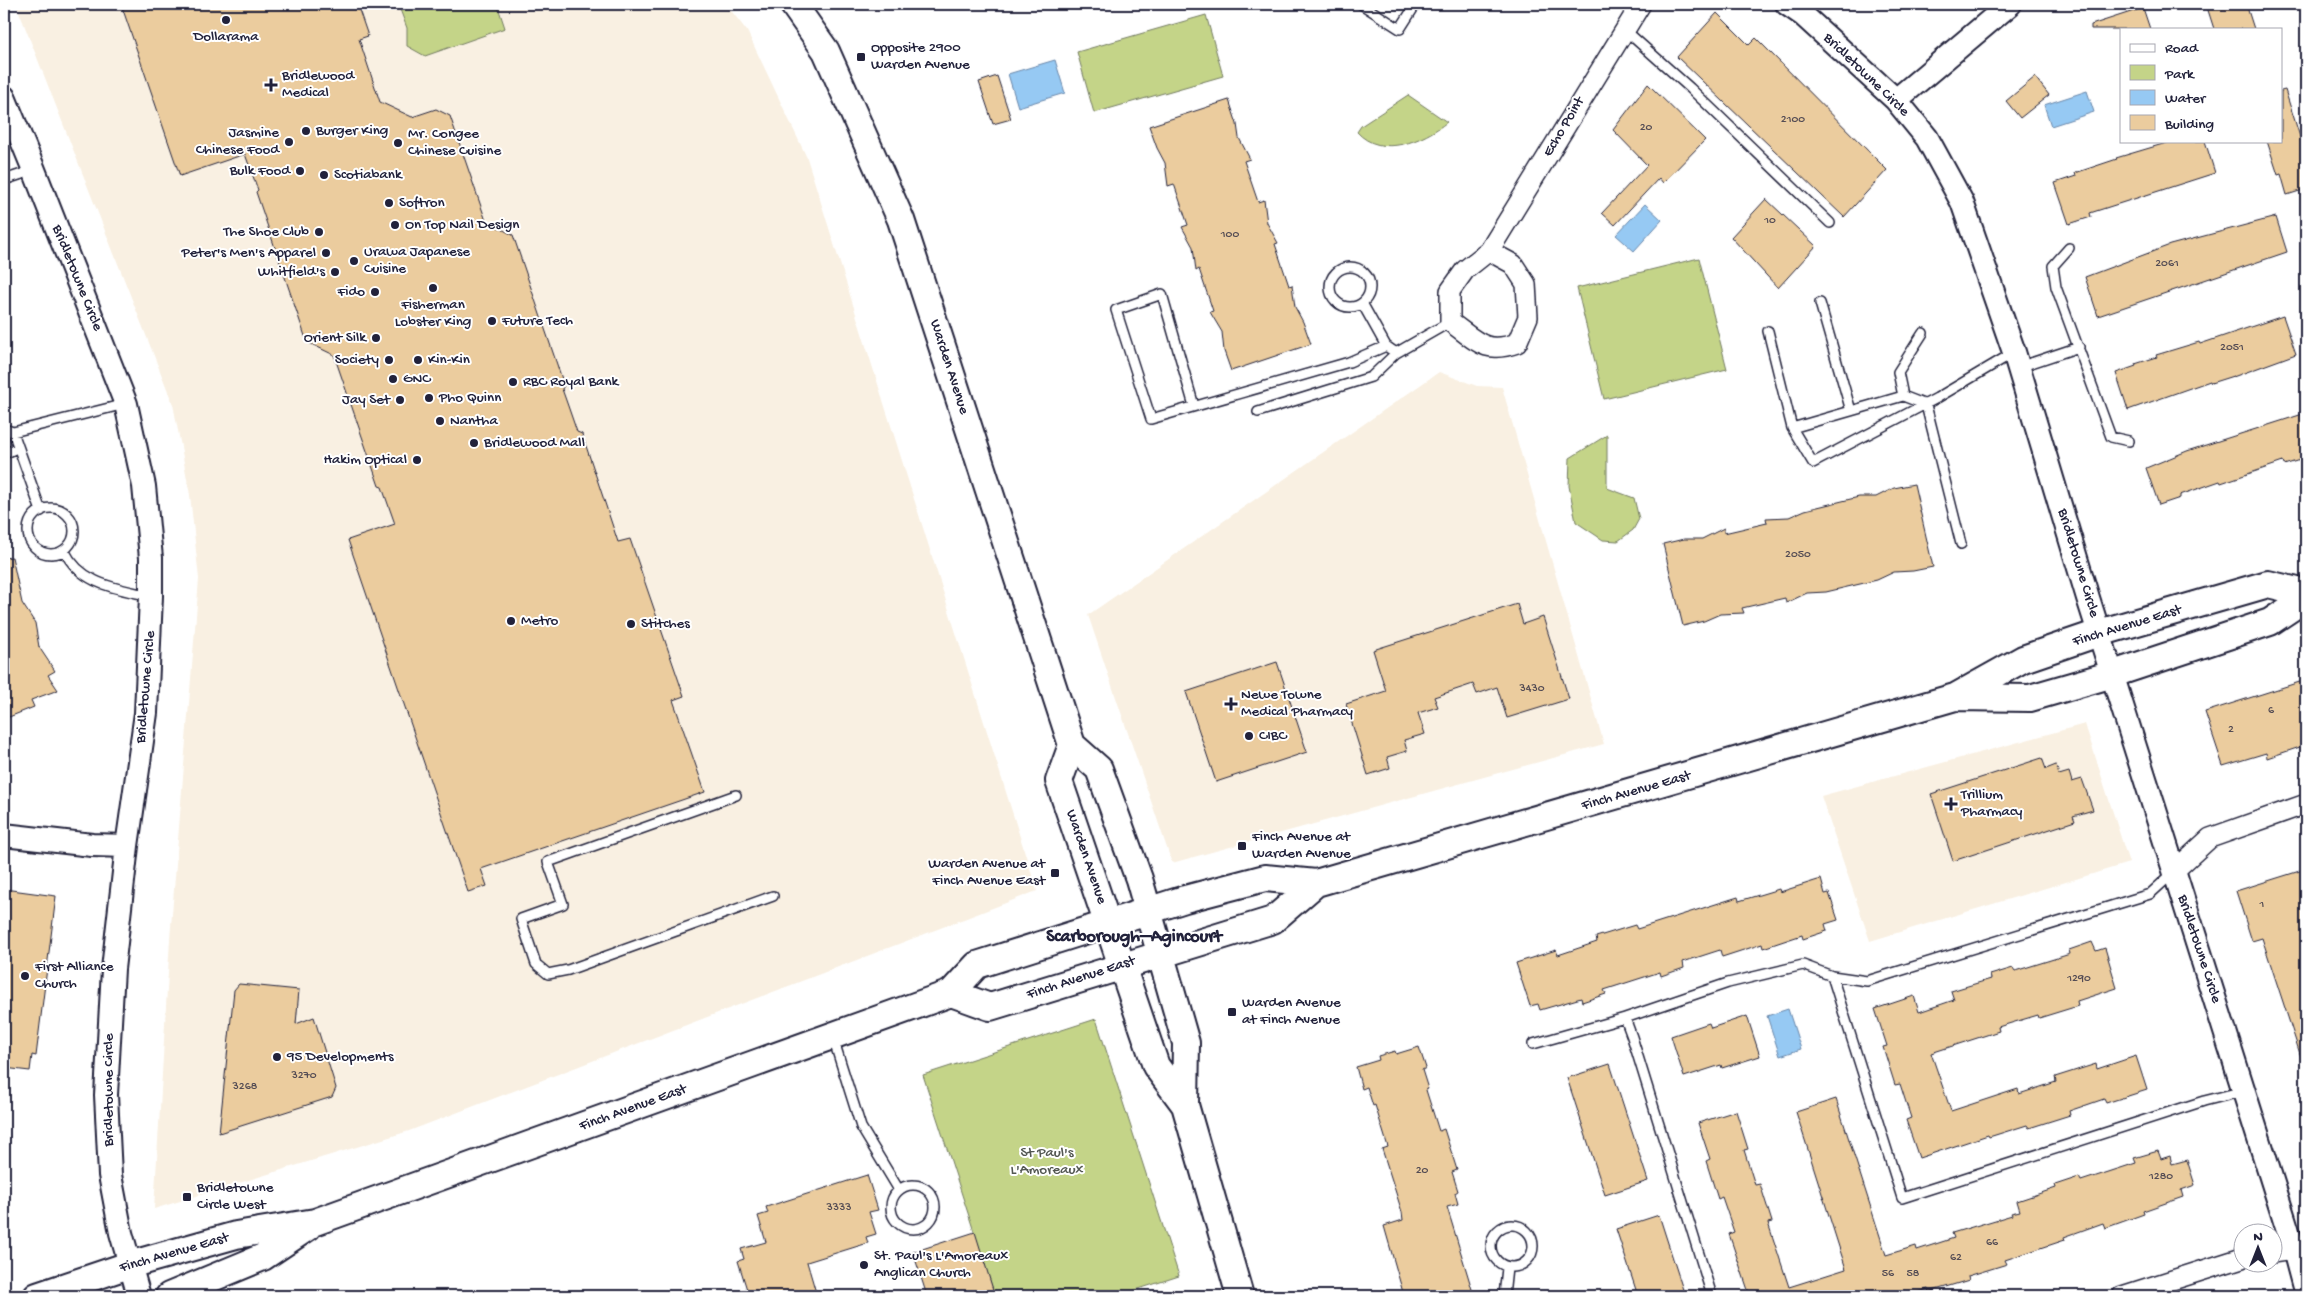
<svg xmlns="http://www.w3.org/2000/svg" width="2310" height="1300" font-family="'Gochi Hand',sans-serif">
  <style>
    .built { fill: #f9f0e2 }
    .green { fill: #c4d488; stroke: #737b62 }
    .water { fill: #96c9f3; stroke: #6886a9 }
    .building { fill: #ebcc9e; stroke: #22223b }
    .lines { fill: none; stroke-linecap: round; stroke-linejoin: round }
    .service-casing { stroke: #22223b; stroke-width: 12 }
    .minor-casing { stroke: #22223b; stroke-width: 22 }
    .tertiary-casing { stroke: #22223b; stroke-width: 26 }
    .secondary-casing { stroke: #22223b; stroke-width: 30 }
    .service { stroke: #fff; stroke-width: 9 }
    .minor { stroke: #fff; stroke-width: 19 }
    .tertiary { stroke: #fff; stroke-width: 22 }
    .secondary { stroke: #fff; stroke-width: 26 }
    .poi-dot { fill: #22223b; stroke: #fff; stroke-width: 2 }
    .labels { text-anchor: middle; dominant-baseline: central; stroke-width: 4; stroke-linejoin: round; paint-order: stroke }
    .number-label { font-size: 12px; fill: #544c54 }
    .poi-label { font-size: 15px; fill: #22223b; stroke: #fff; text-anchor: start }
    .street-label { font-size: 15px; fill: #22223b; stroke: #fff }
    .park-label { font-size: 15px; fill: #535752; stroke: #fff }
    .quarter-label { font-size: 18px; font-weight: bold; fill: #22223b; stroke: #fff }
  </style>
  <rect width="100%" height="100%" fill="#fff"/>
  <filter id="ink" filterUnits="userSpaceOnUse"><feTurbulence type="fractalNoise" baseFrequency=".02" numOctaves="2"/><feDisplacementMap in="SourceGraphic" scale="10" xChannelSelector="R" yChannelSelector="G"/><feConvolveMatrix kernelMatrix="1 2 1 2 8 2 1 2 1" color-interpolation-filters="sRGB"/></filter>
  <g filter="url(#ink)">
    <!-- built -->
    <path class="built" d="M16,4H726L747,31L807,158L1037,891L409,1131L154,1209L170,939L199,579L190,495L173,404Z
      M1439,372L1477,386L1502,387L1604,744L1172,863L1088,615Z
      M2085,724L2129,863L1870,941L1821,796Z"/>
    <!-- green -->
    <path class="green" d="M398,4H497L505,28L425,56L407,46V28Z
      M1206,15L1223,76L1094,113L1077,52Z
      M1408,95L1447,122C1424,141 1381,159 1357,132L1361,126Z
      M1699,258L1727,369L1604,399L1577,288Z
      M1607,435V488L1634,498L1639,519L1633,530L1618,541L1603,540L1576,522L1569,486L1570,458Z
      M1096,1019L1179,1276L1117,1296H995L923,1075Z"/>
    <!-- water -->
    <path class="water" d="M1055,60L1065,93L1018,107L1008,74Z
      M2087,91L2094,112L2051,126L2044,105Z
      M1645,204L1662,220L1634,251L1616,235Z
      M1788,1009L1801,1049L1780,1056L1767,1016Z"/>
    <!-- building -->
    <path class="building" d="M121,4H357L368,36L359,39L380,102L412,117L436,109L450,116L486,221L513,235L564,385L562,389L568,406L577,432L582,434L618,542L630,539L684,696L673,700L705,792L481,869L487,886L468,892L348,540L395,524L382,487L379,486L334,355L307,342L256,192L258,190L245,154L180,176Z
      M2206,4H2246L2254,29H2214Z
      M2143,8L2150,29H2091V25Z
      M1717,13L1749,45L1756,38L1887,170L1844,217L1677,57Z
      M997,76L1011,119L993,124L979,82Z
      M2035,77L2049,95L2020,118L2006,101Z
      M1648,84L1705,140L1663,183L1659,178L1615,225L1602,213L1647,165L1613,130Z
      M2285,90L2302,143L2306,142V189L2287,195L2281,174L2278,175L2267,141H2281V91Z
      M1229,100L1237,124L1239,138L1250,159L1244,161L1258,202L1264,200L1267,223L1278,243L1275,244L1289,286L1292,285L1295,307L1303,322L1311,344L1231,371L1224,351L1222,332L1210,312L1213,311L1199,269L1196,271L1193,247L1182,227L1188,225L1174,184L1168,186L1165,163L1157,148L1149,126Z
      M2173,141H2205L2215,173L2090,213L2091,217L2069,224L2055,183L2076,176L2075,173L2117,159L2116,158Z
      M1766,199L1816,246L1778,288L1731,237Z
      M2276,217L2287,252L2098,316L2085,277L2170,245Z
      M2283,316L2296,354L2233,377V376L2211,383L2210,381L2128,410L2116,373L2136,366L2135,364L2157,357L2156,355L2199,342L2200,344Z
      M2306,413V458L2284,465L2283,462L2221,483L2220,481L2180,495V498L2159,505L2146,468L2187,451Z
      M1914,484L1933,567L1913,571L1894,572L1877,580L1826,592L1807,593L1786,603L1785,598L1742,608L1744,613L1720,614L1704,621L1683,626L1663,544L1684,539H1702L1724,528V533L1767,523L1766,518L1789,517L1805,510L1859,497H1876L1894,488Z
      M12,557L22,603L35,623L39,647L55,671L48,675L58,690L31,700L34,707L4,719V558Z
      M1517,604L1523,624L1543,617L1569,699L1507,718L1497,687L1477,694L1473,684L1434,697L1438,707L1418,713L1425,734L1404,740L1407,751L1387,757L1390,768L1368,775L1346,704L1386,691L1373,650Z
      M1277,662L1307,752L1216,782L1186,692Z
      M2306,680V745L2267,758L2266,753L2223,766L2205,712Z
      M2042,758L2046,769L2056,765L2059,775L2069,772L2072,782L2082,779L2093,810L2073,816L2075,821L1953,861L1931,794Z
      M2306,869V1059L2302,1060L2262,938L2252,941L2236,891Z
      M1821,879L1825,894L1829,893L1838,920L1825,924L1827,931L1803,939L1802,935L1763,948L1762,944L1722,957L1720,950L1683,962L1684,968L1661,976L1660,972L1604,990L1606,994L1582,1002L1581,998L1540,1010L1538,1004L1530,1006L1516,963L1556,950L1558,955L1597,942L1596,937L1635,925L1637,929L1738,897L1739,901L1779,889L1780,892Z
      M4,889L56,896L36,1056L32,1055L30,1071L4,1068Z
      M2092,942L2096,951L2105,948L2117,988L2077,1001L2078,1006L2039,1018L2038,1015L1998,1027L1999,1031L1931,1053L1951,1111L2018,1089L2019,1094L2056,1082L2055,1077L2096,1064L2097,1069L2136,1056L2147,1090L2106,1103L2104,1099L2069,1111L2070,1115L2029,1128L2027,1125L1989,1137L1988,1135L1919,1158L1906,1120L1911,1118L1900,1084L1895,1085L1883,1047L1887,1046L1875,1009L1914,996L1919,1012L1954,1000L1951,991L1991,979L1990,975L2013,968L2015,971L2070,954L2069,950Z
      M239,984L299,990L296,1024L314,1017L336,1088L332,1097L219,1133L234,990Z
      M1747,1016L1760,1056L1722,1068L1721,1065L1684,1077L1671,1036L1709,1023L1711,1028Z
      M1419,1047L1426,1068L1422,1070L1428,1089L1426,1090L1439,1131L1444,1129L1457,1170L1452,1172L1458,1191L1455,1193L1458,1204L1447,1207L1474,1296H1404L1384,1226L1403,1220L1402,1212L1382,1149L1388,1147L1375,1105L1373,1106L1367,1087L1362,1089L1356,1067L1379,1060L1378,1056L1395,1051L1396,1054Z
      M1610,1064L1648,1181L1605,1195L1567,1078Z
      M1836,1099L1886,1255L1916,1246L1917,1250L1954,1238L1952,1233L2012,1215L2011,1213L2020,1211L2017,1201L2056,1188L2055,1185L2079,1177L2081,1181L2136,1163L2134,1158L2158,1151L2161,1159L2170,1156L2172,1164L2187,1160L2195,1185L2181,1190L2183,1197L2143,1211L2144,1214L2105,1228L2103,1223L2064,1237L2065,1240L2005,1260L2007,1264L1968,1276L1969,1280L1929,1292L1928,1289L1906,1296H1750L1729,1234L1734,1232L1722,1197L1718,1199L1706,1161L1710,1159L1698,1123L1736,1111L1748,1149L1744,1150L1755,1185L1760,1184L1772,1222L1768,1223L1789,1287L1846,1269L1796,1112Z
      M867,1175L878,1210L869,1212L876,1234L866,1237L868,1243L807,1262L817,1296H749L738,1261L744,1259L741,1249L766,1242L758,1216L768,1213L766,1207Z
      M1659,1215L1685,1296H1638L1616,1229Z
      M975,1232L995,1296H927L913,1252Z"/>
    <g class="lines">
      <defs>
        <path id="service" d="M1361,4L1400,29L1416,4
          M1624,29L1690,88L1830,223
          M4,180L34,170
          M2069,248L2053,266L2056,287L2111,437L2129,441
          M1330 287a20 20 0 1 1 40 0a20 20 0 1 1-40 0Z
          M1362,303L1386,346
          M1820,303L1851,411
          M1768,331L1792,428L1813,463L1937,398L2013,353
          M2019,367L2079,347
          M1903,396L1898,372L1923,333
          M1194,406L1162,294L1116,310L1151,419L1349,362L1386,346L1396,353L1450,322
          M1258,412L1371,377L1396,353
          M1792,428L1903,396L1926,405L1961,544
          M4,429L13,432L125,404
          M13,432L41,511
          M4,454L17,448
          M28 531a23 23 0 1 1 46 0a23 23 0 1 1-46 0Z
          M64,550C81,585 116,588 150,596
          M736,795L548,862L563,904L521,919L536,964L548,974L568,970L773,896
          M1832,976L1902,1198L2204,1101L2244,1091
          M1625,1018L1632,1037L1712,1296
          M833,1038L861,1127L899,1190
          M1533,1044L1625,1018L1728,983L1803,965L1832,976L1867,981L2150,894L2173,873
          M891 1207a22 22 0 1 1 44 0a22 22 0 1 1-44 0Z
          M1491 1246a21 21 0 1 1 42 0a21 21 0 1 1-42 0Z
          M1504,1296L1507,1268"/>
        <path id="minor" d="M1489,251L1513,264L1526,284L1528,317L1517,343C1484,355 1476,340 1450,322V291L1465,270L1489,251L1641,4
          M2174,871L2210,838L2306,804
          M2272,1253L2294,1250
          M2122,1296L2242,1258"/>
        <path id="tertiary" d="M1787,4L1803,15L1896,100L1927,138L1962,202L2014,352L2088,598L2294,1250L2306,1295
          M4,97L34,170L126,404L144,486L151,558V596L146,713L127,846L113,969L106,1095L110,1175L121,1233L139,1296
          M1896,100L2010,4
          M4,835L92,845L127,846"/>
        <path id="secondary" d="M793,4L826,51L901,220L1072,745L1099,769L1139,879L1186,1043L1185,1105L1240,1296
          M1956,697L2030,698L2113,674L2270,622L2306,598
          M1072,745L1059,781L1156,1066L1185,1105
          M951,993L990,1007L1273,920L1316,883
          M37,1296L129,1265L236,1235L315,1222L951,993L977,965L1185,899L1265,878L1316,883L1955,697L2023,659L2099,633L2268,584L2306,593
          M169,1296L263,1257L308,1227"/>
      </defs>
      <!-- service casing -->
      <use href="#service" class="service-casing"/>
      <!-- minor casing -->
      <use href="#minor" class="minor-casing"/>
      <!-- tertiary casing -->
      <use href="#tertiary" class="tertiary-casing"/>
      <!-- secondary casing -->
      <use href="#secondary" class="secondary-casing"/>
      <!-- service -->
      <use href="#service" class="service"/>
      <!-- minor -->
      <use href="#minor" class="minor"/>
      <!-- tertiary -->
      <use href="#tertiary" class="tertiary"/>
      <!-- secondary -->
      <use href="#secondary" class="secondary"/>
    </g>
  </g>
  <!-- markers -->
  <g class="poi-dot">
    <circle cx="226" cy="20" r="5"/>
    <rect x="856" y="52" width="10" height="10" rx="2.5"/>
    <path d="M268.5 77.5h5v5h5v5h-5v5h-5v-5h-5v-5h5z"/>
    <circle cx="306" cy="131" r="5"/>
    <circle cx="289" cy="142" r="5"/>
    <circle cx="398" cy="143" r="5"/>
    <circle cx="300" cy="171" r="5"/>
    <circle cx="324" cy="175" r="5"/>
    <circle cx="389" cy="203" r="5"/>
    <circle cx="395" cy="225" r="5"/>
    <circle cx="319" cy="232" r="5"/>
    <circle cx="326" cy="253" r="5"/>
    <circle cx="354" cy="261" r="5"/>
    <circle cx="335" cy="272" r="5"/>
    <circle cx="433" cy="288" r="5"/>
    <circle cx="375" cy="292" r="5"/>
    <circle cx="492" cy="321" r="5"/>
    <circle cx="376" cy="338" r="5"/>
    <circle cx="389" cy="360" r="5"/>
    <circle cx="418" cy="360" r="5"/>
    <circle cx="393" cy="379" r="5"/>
    <circle cx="513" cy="382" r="5"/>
    <circle cx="429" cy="398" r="5"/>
    <circle cx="400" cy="400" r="5"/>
    <circle cx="440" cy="421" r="5"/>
    <circle cx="474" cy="443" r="5"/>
    <circle cx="417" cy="460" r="5"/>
    <circle cx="511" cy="621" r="5"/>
    <circle cx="631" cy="624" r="5"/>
    <path d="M1228.5 696.5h5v5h5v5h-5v5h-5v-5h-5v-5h5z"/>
    <circle cx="1249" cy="736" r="5"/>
    <path d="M1948.5 796.5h5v5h5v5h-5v5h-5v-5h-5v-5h5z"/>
    <rect x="1237" y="841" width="10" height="10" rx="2.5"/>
    <rect x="1050" y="868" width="10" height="10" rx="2.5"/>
    <circle cx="25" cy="976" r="5"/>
    <rect x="1227" y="1007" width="10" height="10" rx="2.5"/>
    <circle cx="277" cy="1057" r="5"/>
    <rect x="182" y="1192" width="10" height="10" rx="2.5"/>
    <circle cx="864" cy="1265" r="5"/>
  </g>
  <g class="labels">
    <!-- number labels -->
    <g class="number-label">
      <text x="1793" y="120">2100</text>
      <text x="1646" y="128">20</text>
      <text x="1770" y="221">10</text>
      <text x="1230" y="235">100</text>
      <text x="2167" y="264">2061</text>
      <text x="2232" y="348">2051</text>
      <text x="1798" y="555">2050</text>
      <text x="1532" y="689">3430</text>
      <text x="2271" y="711">6</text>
      <text x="2231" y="730">2</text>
      <text x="2262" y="905">1</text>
      <text x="2079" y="979">1290</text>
      <text x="304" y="1076">3270</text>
      <text x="245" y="1087">3268</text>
      <text x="1422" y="1171">20</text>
      <text x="2161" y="1177">1280</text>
      <text x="839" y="1208">3333</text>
      <text x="1992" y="1243">66</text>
      <text x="1956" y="1258">62</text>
      <text x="1888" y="1274">56</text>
      <text x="1913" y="1274">58</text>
    </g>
    <!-- poi labels -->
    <g class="poi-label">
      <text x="226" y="37" text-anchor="middle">Dollarama</text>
      <text x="871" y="48">Opposite 2900<tspan x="871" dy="17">Warden Avenue</tspan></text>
      <text x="282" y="76">Bridlewood<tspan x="282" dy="17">Medical</tspan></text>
      <text x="316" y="131">Burger King</text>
      <text x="279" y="133" text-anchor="end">Jasmine<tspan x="279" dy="17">Chinese Food</tspan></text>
      <text x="408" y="134">Mr. Congee<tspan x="408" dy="17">Chinese Cuisine</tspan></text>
      <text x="290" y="171" text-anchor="end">Bulk Food</text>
      <text x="334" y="175">Scotiabank</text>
      <text x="399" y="203">Softron</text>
      <text x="405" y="225">On Top Nail Design</text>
      <text x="309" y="232" text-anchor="end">The Shoe Club</text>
      <text x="364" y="252">Urawa Japanese<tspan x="364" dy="17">Cuisine</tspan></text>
      <text x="316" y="253" text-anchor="end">Peter's Men's Apparel</text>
      <text x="325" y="272" text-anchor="end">Whitfield's</text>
      <text x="365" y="292" text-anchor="end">Fido</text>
      <text x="433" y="305" text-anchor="middle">Fisherman<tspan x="433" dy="17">Lobster King</tspan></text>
      <text x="502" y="321">Future Tech</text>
      <text x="366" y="338" text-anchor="end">Orient Silk</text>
      <text x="379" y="360" text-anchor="end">Society</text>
      <text x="428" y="360">Kin-Kin</text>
      <text x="403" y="379">GNC</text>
      <text x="523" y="382">RBC Royal Bank</text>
      <text x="439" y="398">Pho Quinn</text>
      <text x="390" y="400" text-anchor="end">Jay Set</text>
      <text x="450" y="421">Nantha</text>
      <text x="484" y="443">Bridlewood Mall</text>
      <text x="407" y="460" text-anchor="end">Hakim Optical</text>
      <text x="521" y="621">Metro</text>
      <text x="641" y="624">Stitches</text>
      <text x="1241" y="695">Newe Towne<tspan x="1241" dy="17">Medical Pharmacy</tspan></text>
      <text x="1259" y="736">CIBC</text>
      <text x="1961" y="795">Trillium<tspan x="1961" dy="17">Pharmacy</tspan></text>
      <text x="1252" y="837">Finch Avenue at<tspan x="1252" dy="17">Warden Avenue</tspan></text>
      <text x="1045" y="864" text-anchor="end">Warden Avenue at<tspan x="1045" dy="17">Finch Avenue East</tspan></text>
      <text x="35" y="967">First Alliance<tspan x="35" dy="17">Church</tspan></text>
      <text x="1242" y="1003">Warden Avenue<tspan x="1242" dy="17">at Finch Avenue</tspan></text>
      <text x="287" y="1057">95 Developments</text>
      <text x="197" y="1188">Bridletowne<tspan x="197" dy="17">Circle West</tspan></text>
      <text x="874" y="1256">St. Paul's L'Amoreaux<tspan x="874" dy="17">Anglican Church</tspan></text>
    </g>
    <!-- street labels -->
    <g class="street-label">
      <text transform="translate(1866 75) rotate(44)">Bridletowne Circle</text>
      <text transform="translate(1564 127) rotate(-59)">Echo Point</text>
      <text transform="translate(77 278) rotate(68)">Bridletowne Circle</text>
      <text transform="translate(949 367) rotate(72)">Warden Avenue</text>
      <text transform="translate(2078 563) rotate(73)">Bridletowne Circle</text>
      <text transform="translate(2127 626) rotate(-17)">Finch Avenue East</text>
      <text transform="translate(146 687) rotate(-85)">Bridletowne Circle</text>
      <text transform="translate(1636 791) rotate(-16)">Finch Avenue East</text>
      <text transform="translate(1086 857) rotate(71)">Warden Avenue</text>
      <text transform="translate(2199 949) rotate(72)">Bridletowne Circle</text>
      <text transform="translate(1081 978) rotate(-18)">Finch Avenue East</text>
      <text transform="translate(109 1090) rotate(-90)">Bridletowne Circle</text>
      <text transform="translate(633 1108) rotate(-20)">Finch Avenue East</text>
      <text transform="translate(174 1253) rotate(-16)">Finch Avenue East</text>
    </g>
    <!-- park labels -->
    <g class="park-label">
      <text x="1047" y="1153">St Paul's<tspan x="1047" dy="17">L'Amoreaux</tspan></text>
    </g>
    <!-- quarter labels -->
    <g class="quarter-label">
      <text x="1134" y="937">Scarborough–Agincourt</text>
    </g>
  </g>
  <!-- margin -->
  <rect width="2310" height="1300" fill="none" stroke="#fff" stroke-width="20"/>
  <rect x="10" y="10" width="2290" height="1280" fill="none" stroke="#22223b" stroke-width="2" filter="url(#ink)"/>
  <!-- legend -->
  <rect x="2120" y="28" width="162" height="115" fill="#ffffff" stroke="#a7a7b1"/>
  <rect x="2130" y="44" width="25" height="8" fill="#ffffff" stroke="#a7a7b1"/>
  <text x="2165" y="52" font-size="15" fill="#22223b">Road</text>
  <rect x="2130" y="65" width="25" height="15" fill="#c4d488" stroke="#a7a7b1"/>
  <text x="2165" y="78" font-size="15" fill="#22223b">Park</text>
  <rect x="2130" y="90" width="25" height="15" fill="#96c9f3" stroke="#a7a7b1"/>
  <text x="2165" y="102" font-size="15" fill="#22223b">Water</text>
  <rect x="2130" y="115" width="25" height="15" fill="#ebcc9e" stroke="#a7a7b1"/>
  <text x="2165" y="128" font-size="15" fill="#22223b">Building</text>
  <!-- north arrow -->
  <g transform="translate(2258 1248)"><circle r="24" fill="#ffffff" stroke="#a7a7b1"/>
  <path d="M0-4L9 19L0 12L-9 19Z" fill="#22223b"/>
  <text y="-8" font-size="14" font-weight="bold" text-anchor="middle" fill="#22223b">N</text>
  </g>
</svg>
